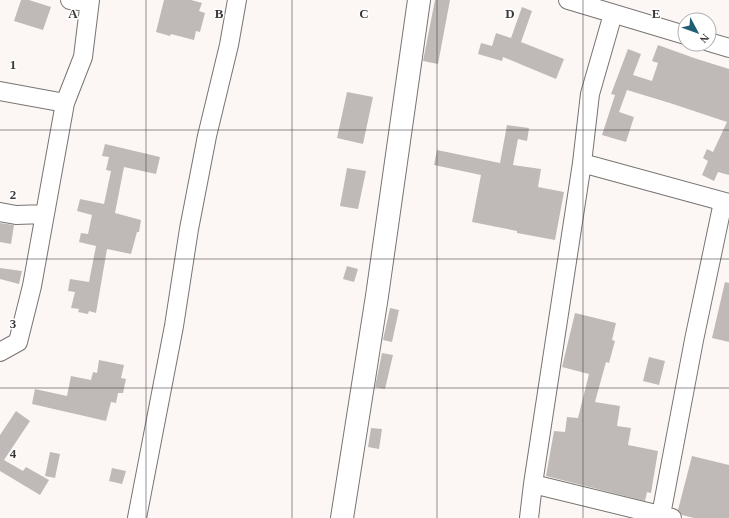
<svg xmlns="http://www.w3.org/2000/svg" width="729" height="518" font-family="'Times New Roman',serif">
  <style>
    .building { fill: #bfbab8 }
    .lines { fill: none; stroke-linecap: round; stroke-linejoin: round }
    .minor-casing { stroke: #777472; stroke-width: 20 }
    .major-casing { stroke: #777472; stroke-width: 24 }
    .minor { stroke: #fff; stroke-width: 18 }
    .major { stroke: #fff; stroke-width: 22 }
    .grid { fill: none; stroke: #3b3938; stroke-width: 1; stroke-opacity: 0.55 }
    .grid-label { font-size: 13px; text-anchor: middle; font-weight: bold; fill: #3b3938; stroke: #fff; stroke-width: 3; stroke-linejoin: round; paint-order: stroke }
  </style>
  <rect width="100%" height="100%" fill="#fcf7f5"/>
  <!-- building -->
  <path class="building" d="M21,0H29L51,7L43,30L14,21Z
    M164,0H191L202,3L199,11L205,13L200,32L196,31L194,40L171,34L170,36L156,32Z
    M435,0H450L438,64L423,61Z
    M522,7L532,11L521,42L564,59L556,79L503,57L502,61L478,54L481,43L492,46L496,33L511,38Z
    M658,45L694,58L729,69V175L718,172L714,181L702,175L708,161L703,158L707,149L713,152L727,122L673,104L627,90L619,112L634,117L626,142L602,135L615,95L611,94L628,49L641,54L633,75L652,81L658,63L652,61Z
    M347,92L373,97L363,144L337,138Z
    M507,125L529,128L527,141L518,139L513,165L541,169L538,187L564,192L555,240L517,233V231L472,222L481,175L434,165L437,150L500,163Z
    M105,144L160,157L156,174L124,167L115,213L141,220L139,232H137L131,254L107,249L96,313L89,311L88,314L78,312L79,309L71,308L75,292L68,291L70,279L89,282L96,246L79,242L81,233L88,234L92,215L77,211L80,199L104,204L111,171L106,170L109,157L102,156Z
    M347,168L366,171L358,209L340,206Z
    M0,223L14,225L11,244L0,242Z
    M347,266L358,269L354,282L343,279Z
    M0,268L22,271L19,284L0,279Z
    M725,282L729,283V342L712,338Z
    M390,308L399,310L392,342L383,340Z
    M575,313L616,323L612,340L615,341L609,363L606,362L595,402L620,406L617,426L631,428L628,445L658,451L651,493L647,492L645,501L546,476L554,431L565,432L567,417L578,418L589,374L562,367Z
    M382,353L393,355L385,389L375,387Z
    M649,357L665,361L659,385L643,381Z
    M99,360L124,365L121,378L126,379L123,393H118L116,403L111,402L106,421L32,404L35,389L67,396L71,376L91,380L93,372L97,373Z
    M16,411L30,421L4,460L23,471L26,467L49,480L40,495L0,471V435Z
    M371,428L382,429L379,449L368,447Z
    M50,452L60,454L55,478L45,476Z
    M692,456L729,465V518H694L682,515L678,510Z
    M112,468L126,471L122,484L109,481Z"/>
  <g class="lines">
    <defs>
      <path id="minor" d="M70,0L89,2
        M568,0L685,35
        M709,42L729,48
        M0,91L65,103
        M582,163L729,203
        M0,212L16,215L45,214
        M0,352L18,342L32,286L65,103L83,57L90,0
        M533,484L672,518
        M661,515L694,340L723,202
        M137,518L174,326L189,229L207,136L229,45L237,0
        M529,518L533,484L582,163L590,94L613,14"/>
      <path id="major" d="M342,518L377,296L419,0"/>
    </defs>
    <!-- minor casing -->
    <use href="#minor" class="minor-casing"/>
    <!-- major casing -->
    <use href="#major" class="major-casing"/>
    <!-- minor -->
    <use href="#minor" class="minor"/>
    <!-- major -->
    <use href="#major" class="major"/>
  </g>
  <!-- grid -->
  <path class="grid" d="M146,0V518M292,0V518M437,0V518M583,0V518M0,130H729M0,259H729M0,388H729"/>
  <g class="grid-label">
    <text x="73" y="18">A</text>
    <text x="219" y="18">B</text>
    <text x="364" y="18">C</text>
    <text x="510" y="18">D</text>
    <text x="656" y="18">E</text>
    <text x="13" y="69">1</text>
    <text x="13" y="199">2</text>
    <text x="13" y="328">3</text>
    <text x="13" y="458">4</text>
  </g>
  <!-- north arrow -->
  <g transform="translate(697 32) rotate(131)"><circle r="19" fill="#ffffff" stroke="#b1b0af"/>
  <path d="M0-3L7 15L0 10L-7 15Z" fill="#205e75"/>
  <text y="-6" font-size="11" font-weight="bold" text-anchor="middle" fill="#3b3938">N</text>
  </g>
</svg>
